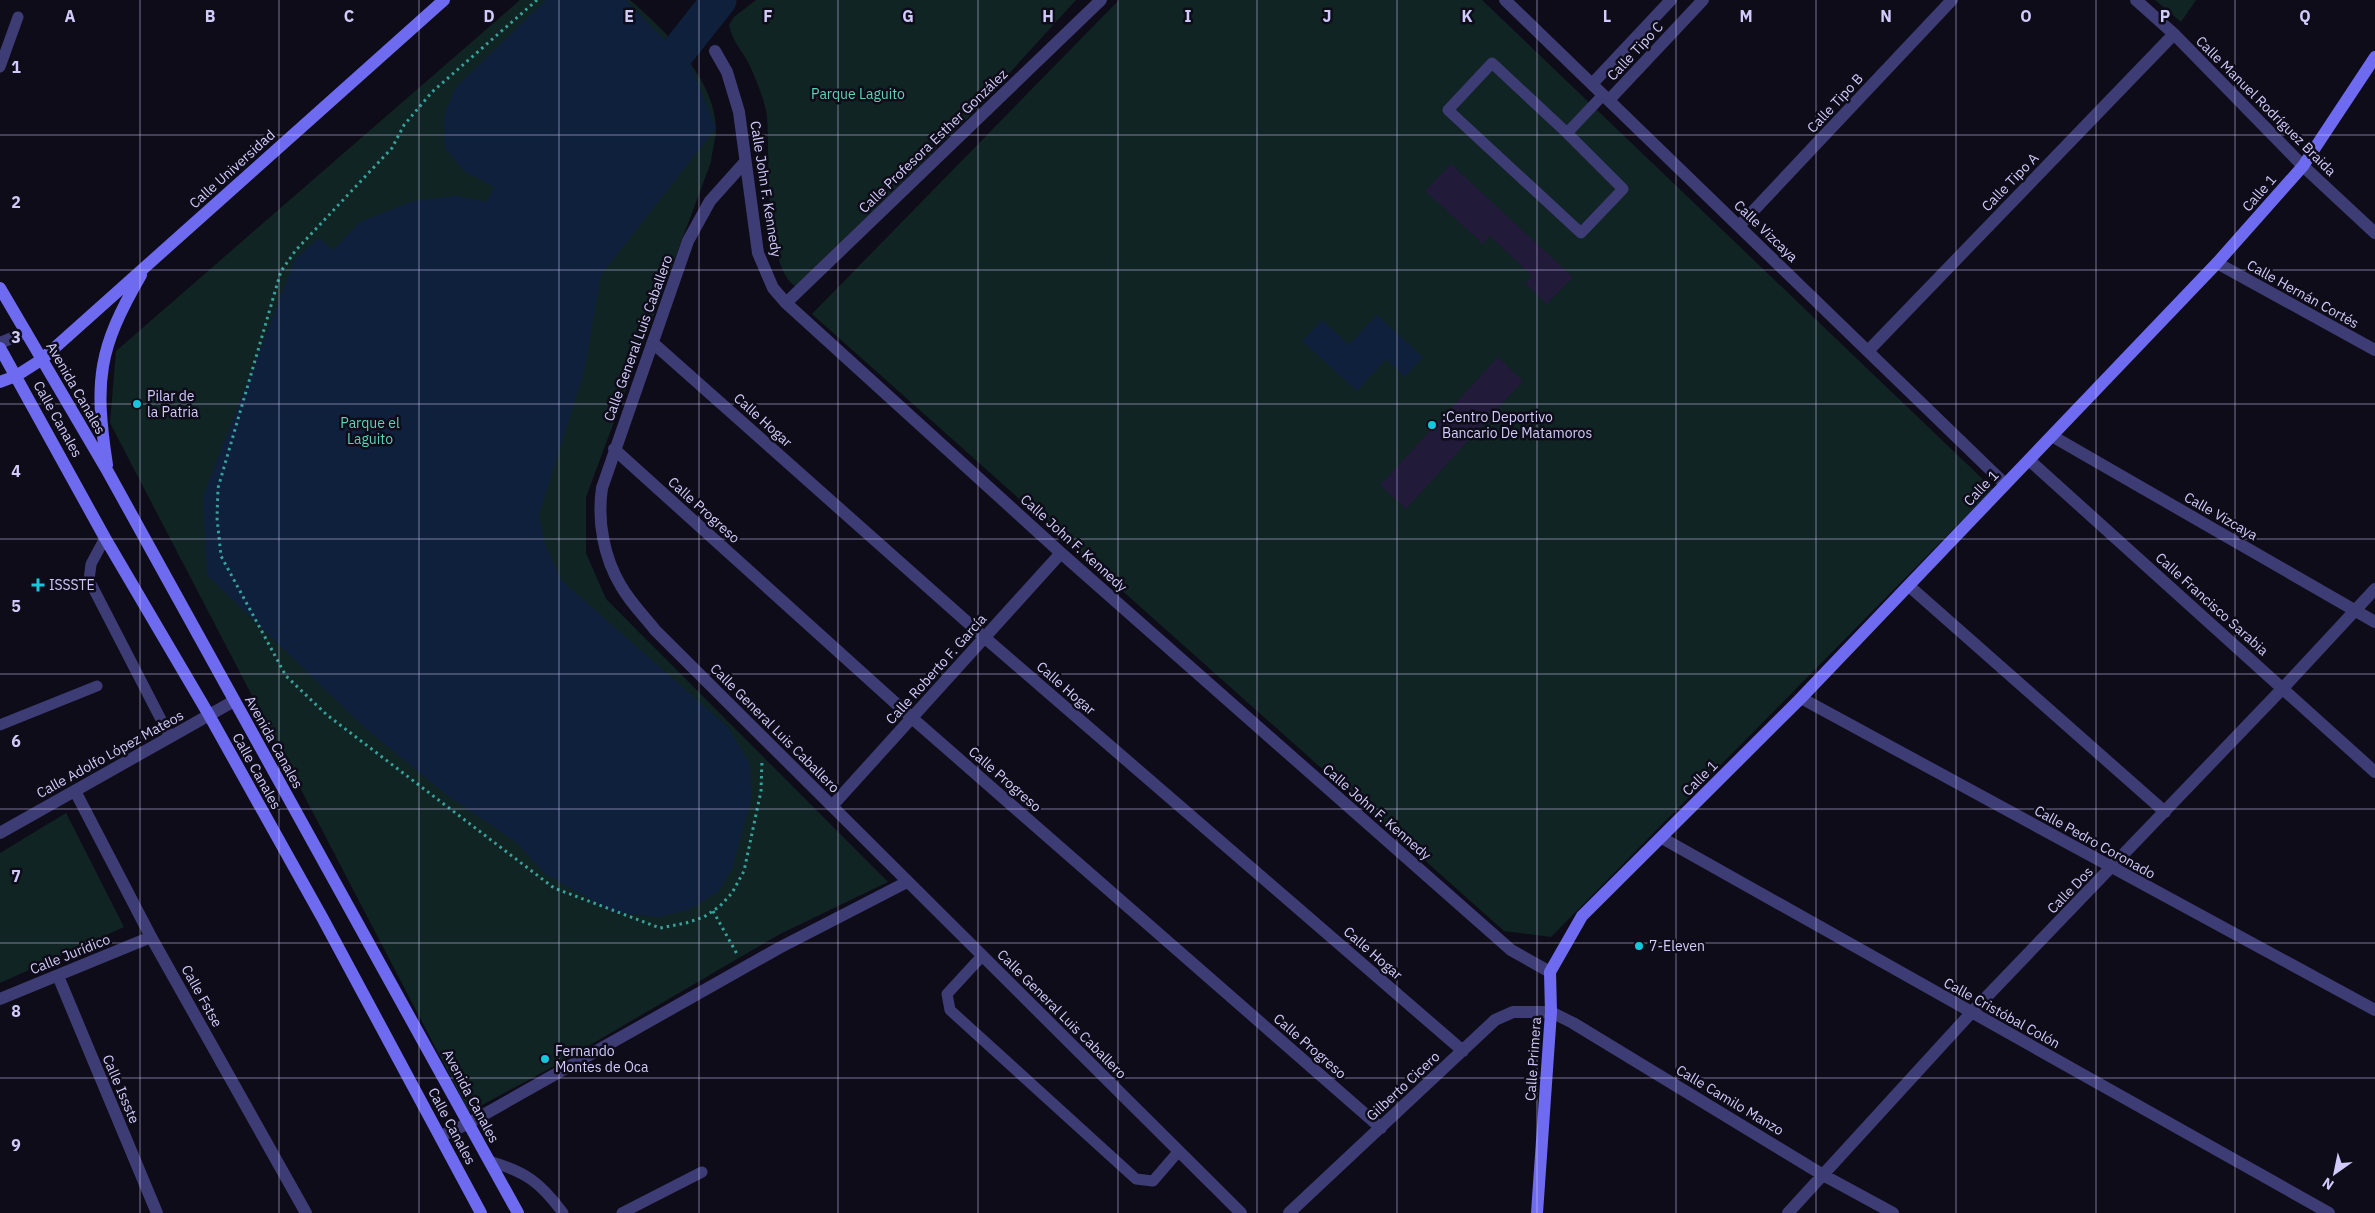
<svg xmlns="http://www.w3.org/2000/svg" width="2375" height="1213" font-family="'IBM Plex Sans',sans-serif">
  <style>
    .green { fill: #102423 }
    .water { fill: #0f203c }
    .lines { fill: none; stroke-linecap: round; stroke-linejoin: round }
    .river { stroke: #0f203c; stroke-width: 35 }
    .building { fill: #211a39 }
    .path { stroke: #37a29b; stroke-width: 3; stroke-dasharray: 2.5 4; stroke-linecap: butt }
    .lane { stroke: #3e3c75; stroke-width: 11 }
    .street { stroke: #3e3c75; stroke-width: 12 }
    .secondary { stroke: #6f6bf1; stroke-width: 12 }
    .grid { fill: none; stroke: #d0cbfa; stroke-width: 1; stroke-opacity: 0.55 }
    .poi-dot { fill: #15c7dc; stroke: #0f0c1a; stroke-width: 2 }
    .labels { text-anchor: middle; dominant-baseline: central; stroke-width: 5; stroke-linejoin: round; paint-order: stroke }
    .street-label { font-size: 14px; fill: #d0cbfa; stroke: #0f0c1a }
    .park-label { font-size: 14px; fill: #5fd2b5; stroke: #0f0c1a }
    .poi-label { font-size: 14px; fill: #d0cbfa; stroke: #0f0c1a; text-anchor: start }
    .grid-label { font-size: 16px; text-anchor: middle; font-weight: bold; fill: #d0cbfa; stroke: #0f0c1a; stroke-width: 5; stroke-linejoin: round; paint-order: stroke }
  </style>
  <rect width="100%" height="100%" fill="#0f0c1a"/>
  <!-- green -->
  <path class="green" d="M520,0H630C665,30 715,79 716,128C716,139 712,151 711,162L586,497V553L606,599L888,882L780,934L549,1069L469,1112L110,423L116,351Z
    M756,0H1076L973,113L796,287C763,266 770,155 767,117C766,103 754,74 748,62C741,50 732,40 729,25L734,17Z
    M1119,0H1482L1993,489L1551,937L1504,931L812,314Z
    M2155,0H2196L2181,22Z
    M66,813L124,927L0,983V853Z"/>
  <!-- water -->
  <path class="water" d="M546,0H626L677,53L689,61L716,128L601,275L584,372L539,515L545,544L562,581L728,727L749,762L752,796L732,869L719,891L691,909L659,917L613,912L545,874L516,842L447,795L365,728L207,575L203,497L295,259L319,238L333,250L360,222L413,201L458,196L487,202L494,187L464,171L445,148L444,117L455,88Z
    M1377,315L1423,357L1405,377L1386,359L1357,391L1302,341L1322,320L1349,345Z"/>
  <g class="lines">
    <!-- river -->
    <path class="river" d="M677,53L719,0"/>
  </g>
  <!-- building -->
  <path class="building" d="M1451,164L1573,277L1547,304L1525,283L1532,276L1490,236L1483,244L1425,191Z
    M1498,357L1523,381L1406,509L1380,485Z"/>
  <g class="lines">
    <!-- path -->
    <path class="path" d="M537,0L432,92L404,125L392,148L296,250L281,271L218,488L217,518L221,556L286,676L327,715L554,888L660,928L686,923L704,917L720,906L732,893L744,871L761,791L762,759
      M713,911L737,954"/>
    <!-- lane -->
    <path class="lane" d="M0,67L18,17
      M1567,133L1623,189L1581,233L1448,110L1492,63L1567,133L1603,95
      M105,538L91,564L89,580L170,737
      M0,725L97,686
      M982,956L947,994L950,1010L1136,1179L1153,1181L1178,1152
      M489,1161C526,1172 540,1182 563,1213
      M622,1213L702,1172"/>
    <!-- street -->
    <path class="street" d="M1505,0L2005,484
      M2136,0L2174,34L2303,166L2375,233
      M715,51L727,72L739,112L758,253L773,288L786,303L1061,553L1511,950L1550,972
      M1592,84L1671,0
      M1609,100L1703,0
      M745,162L710,201L688,241L602,488C597,521 604,558 621,586C630,602 644,616 655,630L1241,1213
      M1739,226L1952,0
      M2217,263L2375,350
      M786,303L1101,0
      M0,343L26,332
      M653,343L984,637L1463,1051
      M1868,351L2174,34
      M2052,436L2375,622
      M614,449L912,718L1381,1128
      M2029,460L2375,772
      M1909,586L2165,812
      M1801,698L2375,1010
      M75,791L151,937L306,1213
      M832,806L1061,553
      M0,833L234,701
      M1662,838L2329,1213
      M58,976L157,1213
      M0,999L151,937
      M441,1136L469,1123L779,948L907,882
      M1289,1213L1495,1020L1513,1012H1551L1573,1023L1823,1175L1893,1213
      M1788,1213L1971,1013L2283,688L2375,589"/>
    <!-- secondary -->
    <path class="secondary" d="M0,288L108,472L518,1213
      M0,348L105,538L209,715L323,919L481,1213
      M0,382L16,376L41,360L444,0
      M107,465C94,380 98,349 141,275
      M1537,1213L1551,1012L1550,972L1582,916L1801,698L2217,263L2303,166L2375,57"/>
  </g>
  <!-- grid -->
  <path class="grid" d="M140,0V1213M279,0V1213M419,0V1213M559,0V1213M699,0V1213M838,0V1213M978,0V1213M1118,0V1213M1257,0V1213M1397,0V1213M1537,0V1213M1676,0V1213M1816,0V1213M1956,0V1213M2096,0V1213M2235,0V1213M0,135H2375M0,270H2375M0,404H2375M0,539H2375M0,674H2375M0,809H2375M0,943H2375M0,1078H2375"/>
  <!-- markers -->
  <g class="poi-dot">
    <circle cx="137" cy="404" r="5"/>
    <circle cx="1432" cy="425" r="5"/>
    <path d="M35.5 577.5h5v5h5v5h-5v5h-5v-5h-5v-5h5z"/>
    <circle cx="1639" cy="946" r="5"/>
    <circle cx="545" cy="1059" r="5"/>
  </g>
  <g class="labels">
    <!-- street labels -->
    <g class="street-label">
      <text transform="translate(1635 51) rotate(-47)">Calle Tipo C</text>
      <text transform="translate(1835 103) rotate(-47)">Calle Tipo B</text>
      <text transform="translate(2266 106) rotate(45)">Calle Manuel Rodríguez Braida</text>
      <text transform="translate(933 141) rotate(-44)">Calle Profesora Esther González</text>
      <text transform="translate(232 169) rotate(-42)">Calle Universidad</text>
      <text transform="translate(2010 182) rotate(-46)">Calle Tipo A</text>
      <text transform="translate(766 189) rotate(81)">Calle John F. Kennedy</text>
      <text transform="translate(2259 193) rotate(-49)">Calle 1</text>
      <text transform="translate(1766 231) rotate(44)">Calle Vizcaya</text>
      <text transform="translate(2303 294) rotate(29)">Calle Hernán Cortés</text>
      <text transform="translate(638 338) rotate(-70)">Calle General Luis Caballero</text>
      <text transform="translate(76 388) rotate(60)">Avenida Canales</text>
      <text transform="translate(58 419) rotate(61)">Calle Canales</text>
      <text transform="translate(763 420) rotate(42)">Calle Hogar</text>
      <text transform="translate(1981 488) rotate(-46)">Calle 1</text>
      <text transform="translate(704 510) rotate(42)">Calle Progreso</text>
      <text transform="translate(2221 516) rotate(30)">Calle Vizcaya</text>
      <text transform="translate(1074 543) rotate(42)">Calle John F. Kennedy</text>
      <text transform="translate(2212 604) rotate(42)">Calle Francisco Sarabia</text>
      <text transform="translate(936 669) rotate(-48)">Calle Roberto F. García</text>
      <text transform="translate(1066 688) rotate(41)">Calle Hogar</text>
      <text transform="translate(775 728) rotate(45)">Calle General Luis Caballero</text>
      <text transform="translate(274 742) rotate(61)">Avenida Canales</text>
      <text transform="translate(110 754) rotate(-29)">Calle Adolfo López Mateos</text>
      <text transform="translate(257 771) rotate(61)">Calle Canales</text>
      <text transform="translate(1700 778) rotate(-45)">Calle 1</text>
      <text transform="translate(1005 779) rotate(41)">Calle Progreso</text>
      <text transform="translate(1377 812) rotate(41)">Calle John F. Kennedy</text>
      <text transform="translate(2095 842) rotate(29)">Calle Pedro Coronado</text>
      <text transform="translate(2070 890) rotate(-46)">Calle Dos</text>
      <text transform="translate(1373 953) rotate(41)">Calle Hogar</text>
      <text transform="translate(70 954) rotate(-22)">Calle Jurídico</text>
      <text transform="translate(202 996) rotate(61)">Calle Fstse</text>
      <text transform="translate(2002 1013) rotate(29)">Calle Cristóbal Colón</text>
      <text transform="translate(1062 1014) rotate(45)">Calle General Luis Caballero</text>
      <text transform="translate(1310 1046) rotate(41)">Calle Progreso</text>
      <text transform="translate(1533 1059) rotate(-86)">Calle Primera</text>
      <text transform="translate(1403 1086) rotate(-43)">Gilberto Cicero</text>
      <text transform="translate(121 1089) rotate(67)">Calle Issste</text>
      <text transform="translate(471 1096) rotate(62)">Avenida Canales</text>
      <text transform="translate(1730 1100) rotate(31)">Calle Camilo Manzo</text>
      <text transform="translate(452 1126) rotate(62)">Calle Canales</text>
    </g>
    <!-- park labels -->
    <g class="park-label">
      <text x="858" y="94">Parque Laguito</text>
      <text x="370" y="423">Parque el<tspan x="370" dy="16">Laguito</tspan></text>
    </g>
    <!-- poi labels -->
    <g class="poi-label">
      <text x="147" y="396">Pilar de<tspan x="147" dy="16">la Patria</tspan></text>
      <text x="1442" y="417">:Centro Deportivo<tspan x="1442" dy="16">Bancario De Matamoros</tspan></text>
      <text x="49" y="585">ISSSTE</text>
      <text x="1649" y="946">7-Eleven</text>
      <text x="555" y="1051">Fernando<tspan x="555" dy="16">Montes de Oca</tspan></text>
    </g>
  </g>
  <g class="grid-label">
    <text x="70" y="22">A</text>
    <text x="210" y="22">B</text>
    <text x="349" y="22">C</text>
    <text x="489" y="22">D</text>
    <text x="629" y="22">E</text>
    <text x="768" y="22">F</text>
    <text x="908" y="22">G</text>
    <text x="1048" y="22">H</text>
    <text x="1188" y="22">I</text>
    <text x="1327" y="22">J</text>
    <text x="1467" y="22">K</text>
    <text x="1607" y="22">L</text>
    <text x="1746" y="22">M</text>
    <text x="1886" y="22">N</text>
    <text x="2026" y="22">O</text>
    <text x="2165" y="22">P</text>
    <text x="2305" y="22">Q</text>
    <text x="16" y="73">1</text>
    <text x="16" y="208">2</text>
    <text x="16" y="343">3</text>
    <text x="16" y="477">4</text>
    <text x="16" y="612">5</text>
    <text x="16" y="747">6</text>
    <text x="16" y="882">7</text>
    <text x="16" y="1017">8</text>
    <text x="16" y="1151">9</text>
  </g>
  <!-- north arrow -->
  <g transform="translate(2335 1173) rotate(213)" stroke="#0f0c1a" stroke-width="4" paint-order="stroke">
  <path d="M0-4L9 19L0 12L-9 19Z" fill="#d0cbfa"/>
  <text y="-8" font-size="14" font-weight="bold" text-anchor="middle" fill="#d0cbfa">N</text>
  </g>
</svg>
